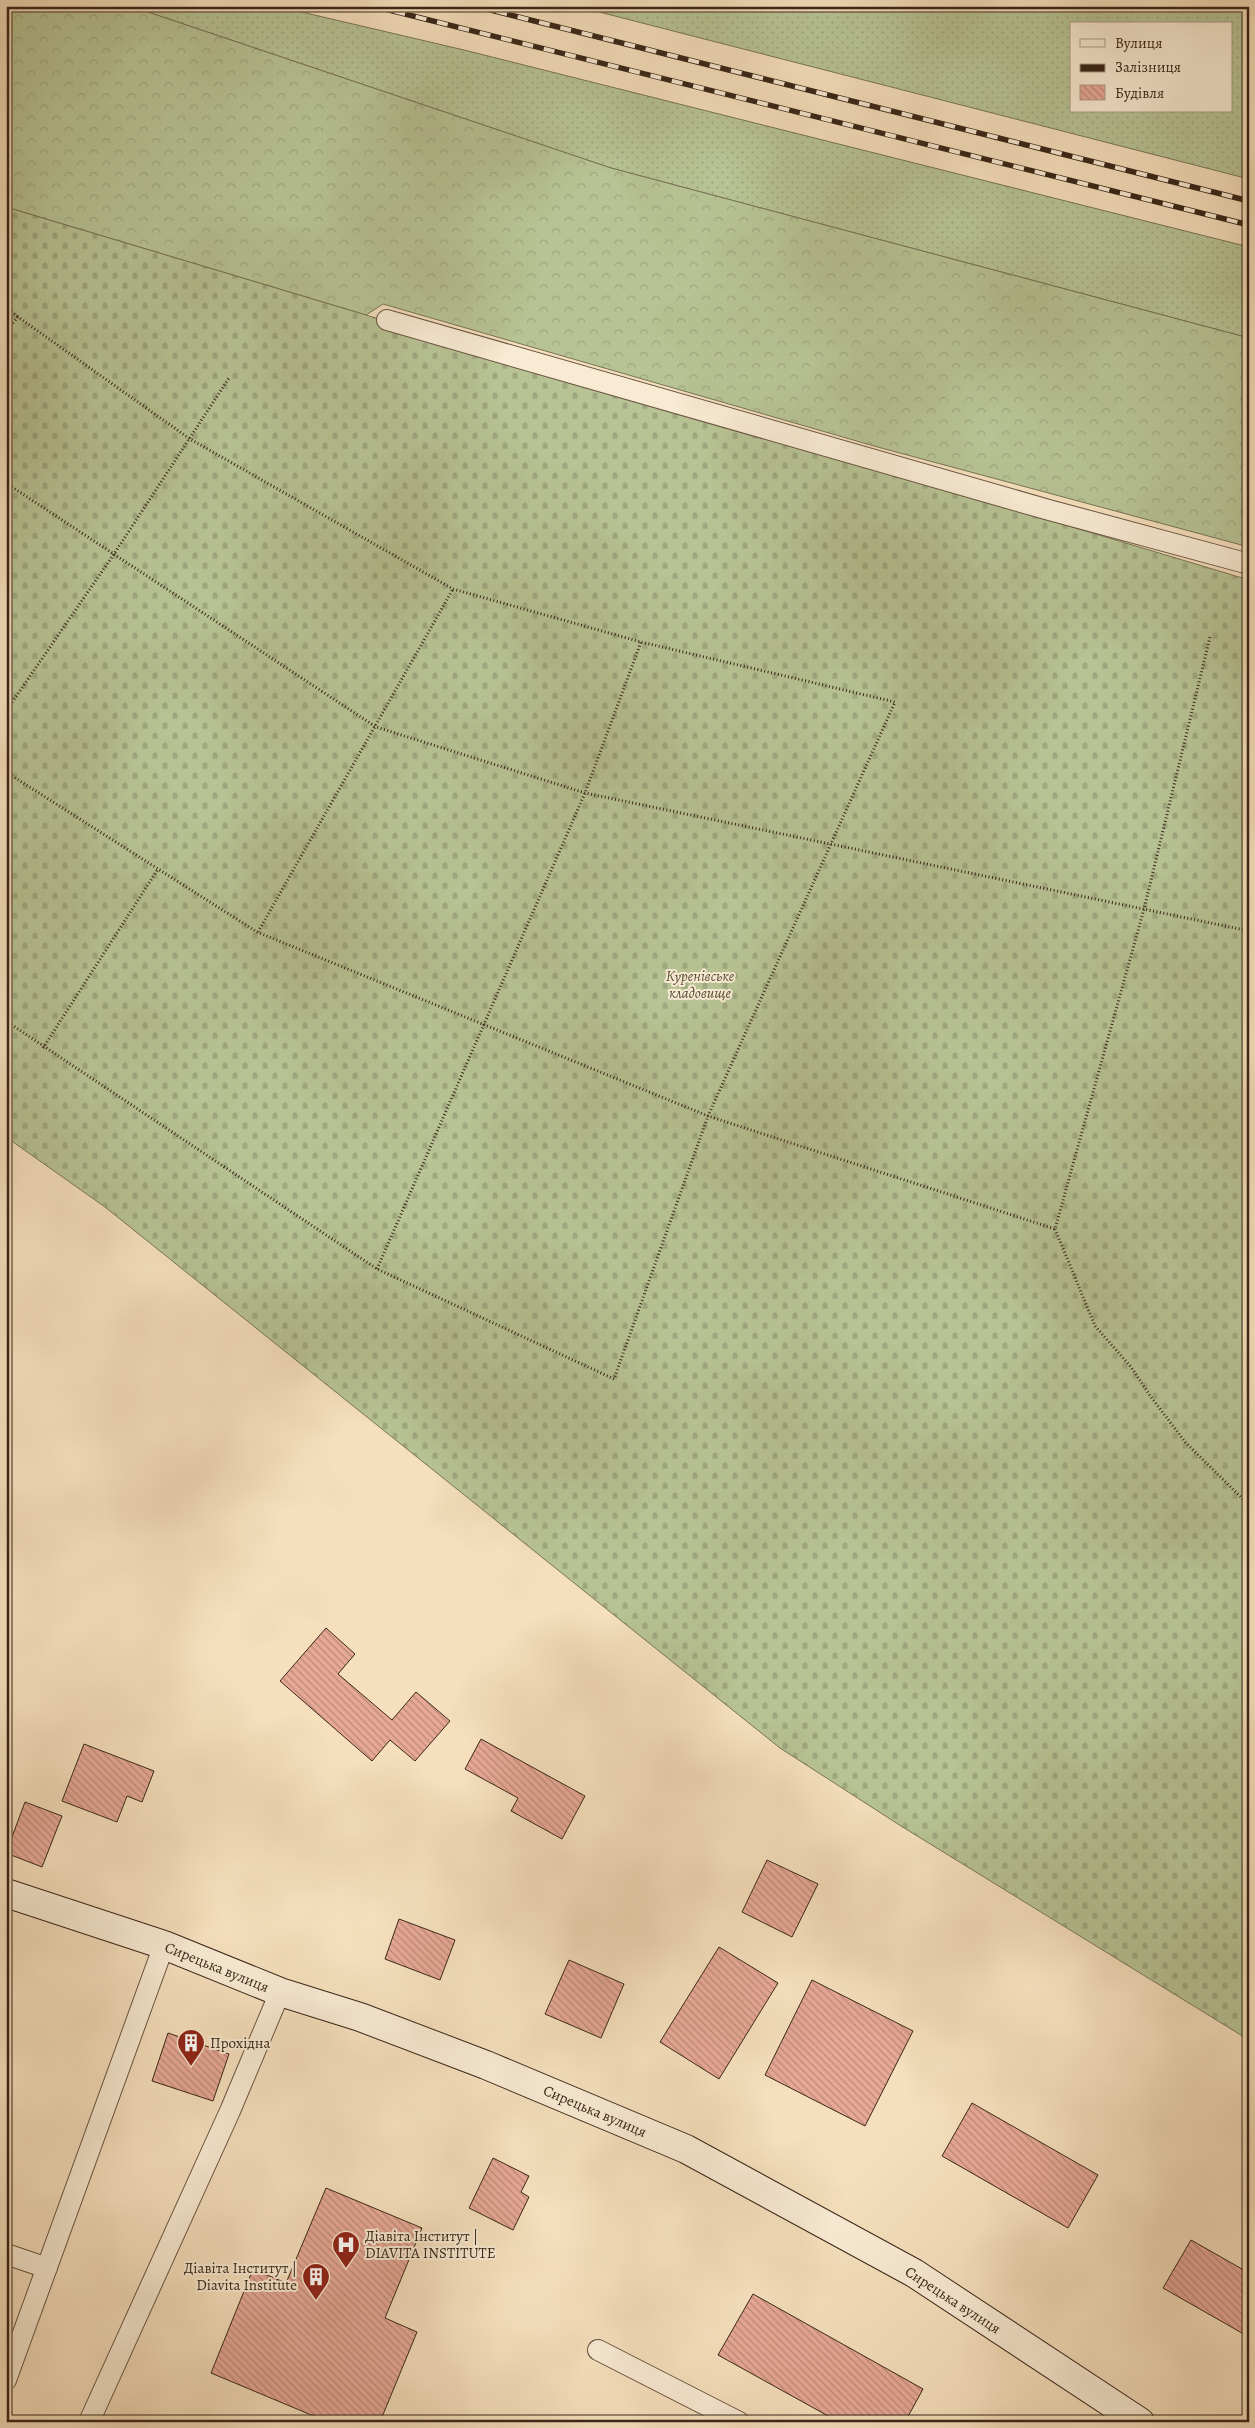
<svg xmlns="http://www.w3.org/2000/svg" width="1255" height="2428" font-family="Alegreya,serif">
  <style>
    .grass { fill: url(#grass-dots); stroke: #787456; fill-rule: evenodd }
    .forest { fill: url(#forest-crowns); stroke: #787456 }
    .cemetery { fill: url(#cemetery-stones); stroke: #787456 }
    .building { fill: url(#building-back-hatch); stroke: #392618 }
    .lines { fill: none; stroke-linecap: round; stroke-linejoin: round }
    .lane-casing { stroke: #685441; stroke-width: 22 }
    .secondary-casing { stroke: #392618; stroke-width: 30 }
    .path { stroke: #392618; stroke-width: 3; stroke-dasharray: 1 2.5; stroke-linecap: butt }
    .lane { stroke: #f8ead3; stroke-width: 20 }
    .secondary { stroke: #f8ead3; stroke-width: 28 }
    .rail-casing { stroke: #392618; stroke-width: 5.5 }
    .rail { stroke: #f8ead3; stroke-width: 4; stroke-dasharray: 11; stroke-linecap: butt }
    .labels { text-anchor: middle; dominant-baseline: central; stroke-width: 4; stroke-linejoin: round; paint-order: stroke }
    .park-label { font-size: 15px; font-style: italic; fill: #584d37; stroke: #f8ead3 }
    .street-label { font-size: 15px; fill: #392618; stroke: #f8ead3 }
    .poi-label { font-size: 15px; fill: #392618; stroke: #f8ead3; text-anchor: start }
  </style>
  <defs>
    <pattern id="grass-dots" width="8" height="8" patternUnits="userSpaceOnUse" patternTransform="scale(1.25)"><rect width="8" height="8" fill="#b7c394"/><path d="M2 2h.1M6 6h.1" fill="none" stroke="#9ea77f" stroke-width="1.8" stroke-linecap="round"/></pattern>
    <pattern id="forest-crowns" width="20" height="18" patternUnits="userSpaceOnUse" patternTransform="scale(1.25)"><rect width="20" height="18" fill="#b7c394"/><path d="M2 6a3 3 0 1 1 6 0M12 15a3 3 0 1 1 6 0" fill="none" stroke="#9ea77f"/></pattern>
    <pattern id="cemetery-stones" width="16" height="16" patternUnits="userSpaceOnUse" patternTransform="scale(1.25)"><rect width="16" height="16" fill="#b7c394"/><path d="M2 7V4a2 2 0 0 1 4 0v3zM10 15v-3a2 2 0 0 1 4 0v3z" fill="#9ea77f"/></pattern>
    <pattern id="building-back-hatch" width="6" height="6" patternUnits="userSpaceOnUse" patternTransform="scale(1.25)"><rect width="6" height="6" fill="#e7a896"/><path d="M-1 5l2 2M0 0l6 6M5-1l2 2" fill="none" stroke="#bc8979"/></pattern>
  </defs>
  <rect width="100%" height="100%" fill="#f5dfbc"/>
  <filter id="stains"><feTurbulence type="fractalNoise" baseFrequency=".004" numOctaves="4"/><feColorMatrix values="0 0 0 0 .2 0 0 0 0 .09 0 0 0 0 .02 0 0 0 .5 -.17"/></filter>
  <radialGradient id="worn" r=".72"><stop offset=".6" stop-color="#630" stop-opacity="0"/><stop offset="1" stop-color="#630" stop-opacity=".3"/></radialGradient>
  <!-- grass -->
  <path class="grass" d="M130,6H276L464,50L1249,247V338L611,168Z
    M576,6H1249V179ZM1071,24H1231V111H1071Z"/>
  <!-- forest -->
  <path class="forest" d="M6,6H130L611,168L1249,338V547L874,446L383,304L366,315L6,207Z"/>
  <!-- cemetery -->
  <path class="cemetery" d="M6,207L1249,580V2040L901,1826L780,1748L105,1207L6,1137Z"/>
  <!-- building -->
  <path class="building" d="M326,1628L355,1654L338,1674L392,1720L416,1692L450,1721L415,1761L390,1740L372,1761L280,1681Z
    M481,1739L585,1796L562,1839L511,1811L518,1798L465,1769Z
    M84,1744L154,1771L142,1802L127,1796L117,1822L62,1801Z
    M25,1802L62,1816L42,1867L6,1853Z
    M767,1860L818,1884L792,1937L742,1912Z
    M399,1919L455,1940L440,1980L385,1959Z
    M719,1947L778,1983L719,2079L660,2042Z
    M569,1960L624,1984L601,2038L545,2014Z
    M812,1980L913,2031L865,2126L765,2075Z
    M168,2033L229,2054L213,2101L152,2081Z
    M972,2103L1098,2175L1068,2228L942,2156Z
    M493,2158L529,2176L521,2192L529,2197L513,2230L469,2208Z
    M326,2188L422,2228L385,2318L417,2332L380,2422H328L211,2373L253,2269L286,2283Z
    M1191,2240L1249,2273V2337L1163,2288Z
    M753,2294L923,2389L905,2422H839L718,2355Z"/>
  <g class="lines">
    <defs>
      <path id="lane" d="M387,320L1049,510L1249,564
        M6,2254L47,2268
        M598,2350L739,2422
        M6,2380L164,1945
        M89,2422L230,2111L280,1992"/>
      <path id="secondary" d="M6,1893L164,1945L280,1992L360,2017L486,2065L686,2149L914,2273L1140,2422"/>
    </defs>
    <!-- lane casing -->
    <use href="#lane" class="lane-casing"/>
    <!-- secondary casing -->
    <use href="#secondary" class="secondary-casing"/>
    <!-- path -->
    <path class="path" d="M6,307L18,317
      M6,331L18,317L190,439L453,589L641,642L895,702L708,1116L614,1379L377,1269L6,1021
      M6,483L376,727L585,793L1249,931
      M6,711L114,554L229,378
      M6,772L257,932L708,1116L1055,1229L1144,909L1210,637
      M258,932L453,589
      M43,1048L158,869
      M1055,1229L1095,1326L1131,1367L1151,1397L1186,1443L1249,1505
      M377,1269L585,793L641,642"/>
    <!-- lane -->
    <use href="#lane" class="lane"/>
    <!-- secondary -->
    <use href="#secondary" class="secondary"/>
    <defs>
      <path id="rail" d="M373,6L1249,225
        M475,6L1249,201"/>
    </defs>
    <!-- rail casing -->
    <use href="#rail" class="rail-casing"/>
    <!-- rail -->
    <use href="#rail" class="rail"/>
  </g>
  <!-- icons -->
  <defs>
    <symbol id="building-pin" viewBox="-11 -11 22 30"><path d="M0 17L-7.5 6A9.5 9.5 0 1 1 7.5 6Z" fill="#8f2418" stroke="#f8ead3"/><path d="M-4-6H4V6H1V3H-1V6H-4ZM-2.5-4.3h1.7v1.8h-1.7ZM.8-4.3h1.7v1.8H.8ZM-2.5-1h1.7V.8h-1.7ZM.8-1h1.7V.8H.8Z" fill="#fff"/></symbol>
    <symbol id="hospital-pin" viewBox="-11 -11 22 30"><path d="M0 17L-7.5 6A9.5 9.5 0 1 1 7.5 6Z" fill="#8f2418" stroke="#f8ead3"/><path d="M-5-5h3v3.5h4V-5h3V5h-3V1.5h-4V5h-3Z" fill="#fff"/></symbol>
  </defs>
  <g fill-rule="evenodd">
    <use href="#building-pin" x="175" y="2027" width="32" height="43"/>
    <use href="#hospital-pin" x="330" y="2229" width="32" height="43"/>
    <use href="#building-pin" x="300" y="2261" width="32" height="43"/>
  </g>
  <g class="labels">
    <!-- park labels -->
    <g class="park-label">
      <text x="700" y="976">Куренівське<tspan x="700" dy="17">кладовище</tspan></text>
    </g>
    <!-- street labels -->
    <g class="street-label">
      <text transform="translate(217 1967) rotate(22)">Сирецька вулиця</text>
      <text transform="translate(595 2111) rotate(23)">Сирецька вулиця</text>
      <text transform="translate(953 2300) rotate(33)">Сирецька вулиця</text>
    </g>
    <!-- poi labels -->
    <g class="poi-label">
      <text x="210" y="2043">Прохідна</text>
      <text x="365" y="2236">Діавіта Інститут |<tspan x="365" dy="17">DIAVITA INSTITUTE</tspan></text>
      <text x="297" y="2268" text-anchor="end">Діавіта Інститут |<tspan x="297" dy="17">Diavita Institute</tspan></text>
    </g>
  </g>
  <!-- margin -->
  <rect width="1255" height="2428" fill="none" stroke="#f5dfbc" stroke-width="25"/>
  <rect x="8" y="8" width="1240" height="2413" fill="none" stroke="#392618" stroke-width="2.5"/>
  <rect x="12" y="12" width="1230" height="2403" fill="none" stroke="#392618"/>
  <!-- legend -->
  <rect x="1070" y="22" width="162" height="90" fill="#f8ead3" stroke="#ac9c88"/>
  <rect x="1080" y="39" width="25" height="8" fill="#f8ead3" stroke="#ac9c88"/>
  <text x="1115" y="48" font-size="15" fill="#392618">Вулиця</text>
  <rect x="1080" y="64" width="25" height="8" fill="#392618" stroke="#ac9c88"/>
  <text x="1115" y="72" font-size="15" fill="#392618">Залізниця</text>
  <rect x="1080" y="85" width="25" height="15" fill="url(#building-back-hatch)" stroke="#ac9c88"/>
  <text x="1115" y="98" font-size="15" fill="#392618">Будівля</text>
  <rect width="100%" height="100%" filter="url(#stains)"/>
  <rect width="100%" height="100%" fill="url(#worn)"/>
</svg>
